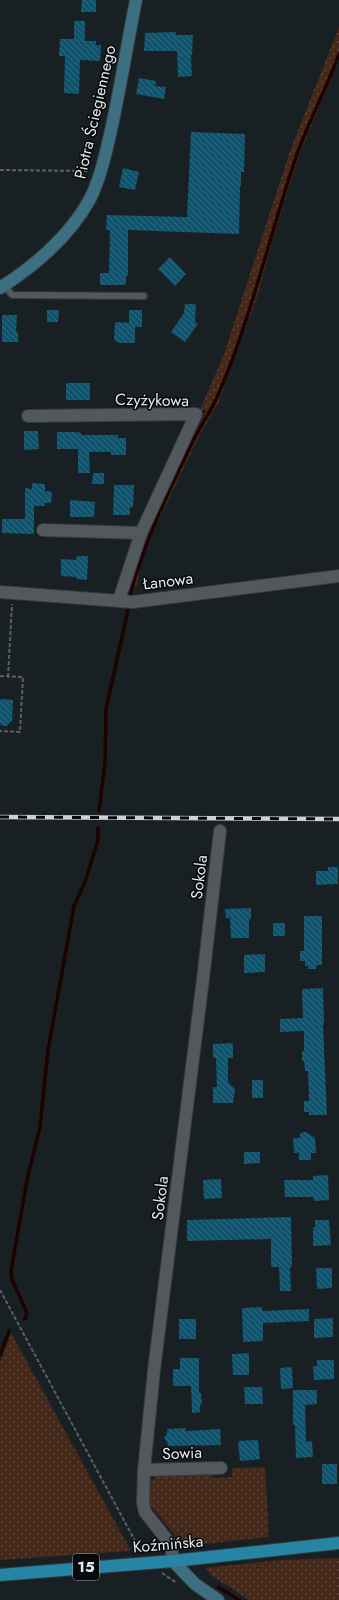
<svg xmlns="http://www.w3.org/2000/svg" width="339" height="1600" font-family="Jost,sans-serif">
  <style>
    .grass { fill: url(#grass-dots) }
    .lines { fill: none; stroke-linecap: round; stroke-linejoin: round }
    .stream { stroke: #1e0200; stroke-width: 3.5 }
    .building { fill: url(#building-back-hatch) }
    .lane-casing { stroke: #363a3d; stroke-width: 8 }
    .street-casing { stroke: #363a3d; stroke-width: 14 }
    .secondary-casing { stroke: #363a3d; stroke-width: 14 }
    .primary-casing { stroke: #363a3d; stroke-width: 14 }
    .path { stroke: #5a6063; stroke-width: 2; stroke-dasharray: 4 2; stroke-linecap: butt }
    .lane { stroke: #52595d; stroke-width: 6 }
    .street { stroke: #52595d; stroke-width: 12 }
    .secondary { stroke: #3c6f81; stroke-width: 12 }
    .primary { stroke: #2684a5; stroke-width: 12 }
    .rail-casing { stroke: #cdd3d5; stroke-width: 4.5 }
    .rail { stroke: #07090a; stroke-width: 3; stroke-dasharray: 9; stroke-linecap: butt }
    .labels { text-anchor: middle; dominant-baseline: central; stroke-width: 3; stroke-linejoin: round; paint-order: stroke }
    .shield { fill: #07090a; stroke: #a2a6a8; stroke-width: 1 }
    .shield-label { font-size: 15px; font-weight: bold; fill: #e5eaec }
    .street-label { font-size: 16px; fill: #e5eaec; stroke: #07090a }
  </style>
  <defs>
    <pattern id="grass-dots" width="8" height="8" patternUnits="userSpaceOnUse"><rect width="8" height="8" fill="#442819"/><path d="M2 2h.1M6 6h.1" fill="none" stroke="#5f473b" stroke-width="1.8" stroke-linecap="round"/></pattern>
    <pattern id="building-back-hatch" width="6" height="6" patternUnits="userSpaceOnUse"><rect width="6" height="6" fill="#10536d"/><path d="M-1 5l2 2M0 0l6 6M5-1l2 2" fill="none" stroke="#336c82"/></pattern>
  </defs>
  <rect width="100%" height="100%" fill="#192023"/>
  <!-- grass -->
  <path class="grass" d="M339,27V59L299,155L276,228L257,297L218,403L198,438L149,540L139,569L137,586H130L147,534L191,441L207,410H200L224,354L290,151Z
    M11,1333L131,1551L0,1560V1363Z
    M265,1467L269,1537L184,1546L149,1504L151,1481L157,1476L212,1473V1478L232,1477V1468Z
    M339,1558V1600H249L211,1575L205,1568L280,1560Z"/>
  <g class="lines">
    <!-- stream -->
    <path class="stream" d="M130,595C144,541 169,491 193,441C201,425 212,410 219,393C251,318 269,238 295,160C307,124 326,90 339,54
      M99,811L105,762L106,709L128,610
      M25,1319L27,1313L12,1280L11,1271L27,1180L40,1127L48,1050L74,906L85,882L98,840V828
      M0,1355L9,1331
      M218,1587L239,1600"/>
  </g>
  <!-- building -->
  <path class="building" d="M82,0H96V12H81Z
    M74,21H85V41H96V45H101L100,61L80,60L79,94L64,93L65,56H59L60,39H74Z
    M176,32V35H193L192,55H191L192,76L178,77L177,51H144L145,33Z
    M139,78L156,81L155,86L166,87L164,99L136,94Z
    M191,132L245,134L244,172H241V186H240L239,234L128,230V276H126V285H100V273H109L110,230H106L107,215L187,217Z
    M123,168L139,172L135,190L119,187Z
    M170,257L186,274L175,286L158,269Z
    M185,304H196L195,322L198,324L185,342L171,332L184,313Z
    M47,310H59L58,322H47Z
    M129,310H142V327H135V343H119L114,340L115,322L129,323Z
    M2,315H17L16,331L18,333V342H2Z
    M66,383H90V400H66Z
    M24,431H38L39,449L24,450Z
    M57,432H75L81,433V435H118V438H126V455H111V452H89L90,473H78V449H57Z
    M93,473H104V484H92Z
    M32,483L45,484V491L52,492L51,503H45V506H34V534L2,533V519H25V488L32,489Z
    M114,485H134L133,507H130V515H113Z
    M70,500L95,502L94,517H70Z
    M77,556H88L87,580L76,579V577L61,576V559L76,560Z
    M0,699L13,700L12,722H10L7,726H2L0,723Z
    M328,867H338V884L316,885V871H328Z
    M251,908V919H249V938H231L230,918H226L225,909Z
    M304,916H322V965H317L316,969H308V966H305V961H300V951H304Z
    M273,923H285V936H273Z
    M265,954V972L244,973V955Z
    M323,988L324,1024H323L327,1115H309V1112H304V1101H309L308,1071H305L304,1061H302V1051H304V1031L280,1032V1019L303,1018L302,989Z
    M233,1043V1058H228V1082L235,1089L233,1103H213V1087H217L216,1058H213V1044Z
    M252,1080H263V1098H252Z
    M303,1132H306L315,1138L316,1153H311V1160H299V1153H294L293,1138H300V1134Z
    M244,1152H260V1163L244,1164Z
    M328,1175L329,1200L314,1201L313,1197H285L284,1180H313V1176Z
    M221,1179L222,1198L204,1199L203,1180Z
    M291,1217L292,1267H290L291,1291H280L279,1267H271V1239L187,1241V1220Z
    M315,1220H329L331,1245L313,1246V1227H315Z
    M316,1268H332V1288L317,1289Z
    M262,1307V1311L309,1309V1321L263,1323V1341L243,1342L242,1308Z
    M333,1318V1337L314,1338V1319Z
    M179,1319H196V1339H179Z
    M249,1353V1375H233L232,1354Z
    M180,1358H199V1393H201L202,1404H200V1412L192,1413L191,1386H173V1369H180Z
    M317,1360H334V1379L314,1380L313,1366H317Z
    M292,1367L293,1388L281,1389L280,1368Z
    M244,1387H262L263,1404H245Z
    M293,1390H317V1404L305,1405L306,1442L312,1441L313,1457L296,1458L295,1425H293Z
    M186,1428V1431L220,1429L221,1445L168,1446L167,1442L164,1438L167,1434V1429Z
    M258,1440L260,1459L240,1461L238,1441Z
    M322,1464H337V1484H322Z"/>
  <g class="lines">
    <defs>
      <path id="lane" d="M4,285L12,295L144,296"/>
      <path id="street" d="M28,416L196,414L141,533L119,600
        M43,530L141,533
        M0,592L133,602L339,576
        M144,1470L221,1468
        M173,1561L171,1545L145,1512L143,1503L144,1470L154,1370L203,979L220,831"/>
      <path id="secondary" d="M0,288C36,265 69,237 90,199C100,179 105,156 110,135C120,90 127,45 136,0
        M173,1561L195,1584L218,1600"/>
      <path id="primary" d="M0,1575L173,1561L339,1543"/>
    </defs>
    <!-- lane casing -->
    <use href="#lane" class="lane-casing"/>
    <!-- street casing -->
    <use href="#street" class="street-casing"/>
    <!-- secondary casing -->
    <use href="#secondary" class="secondary-casing"/>
    <!-- primary casing -->
    <use href="#primary" class="primary-casing"/>
    <!-- path -->
    <path class="path" d="M0,170L89,171
      M0,676L23,677L20,732L0,731
      M8,677L12,604
      M0,1290L141,1552
      M162,1573L177,1583"/>
    <!-- lane -->
    <use href="#lane" class="lane"/>
    <!-- street -->
    <use href="#street" class="street"/>
    <!-- secondary -->
    <use href="#secondary" class="secondary"/>
    <!-- primary -->
    <use href="#primary" class="primary"/>
    <defs>
      <path id="rail" d="M0,817L339,819"/>
    </defs>
    <!-- rail casing -->
    <use href="#rail" class="rail-casing"/>
    <!-- rail -->
    <use href="#rail" class="rail"/>
  </g>
  <g class="labels">
    <!-- shield labels -->
    <rect class="shield" x="73" y="1554" width="26" height="26" rx="3"/>
    <g class="shield-label">
      <text x="86" y="1567">15</text>
    </g>
    <!-- street labels -->
    <g class="street-label">
      <text transform="translate(95 112) rotate(-77)">Piotra Ściegiennego</text>
      <text transform="translate(152 400) rotate(1)">Czyżykowa</text>
      <text transform="translate(168 581) rotate(-7)">Łanowa</text>
      <text transform="translate(199 877) rotate(-83)">Sokola</text>
      <text transform="translate(160 1198) rotate(-83)">Sokola</text>
      <text transform="translate(182 1453) rotate(-2)">Sowia</text>
      <text transform="translate(168 1544) rotate(-5)">Koźmińska</text>
    </g>
  </g>
</svg>
